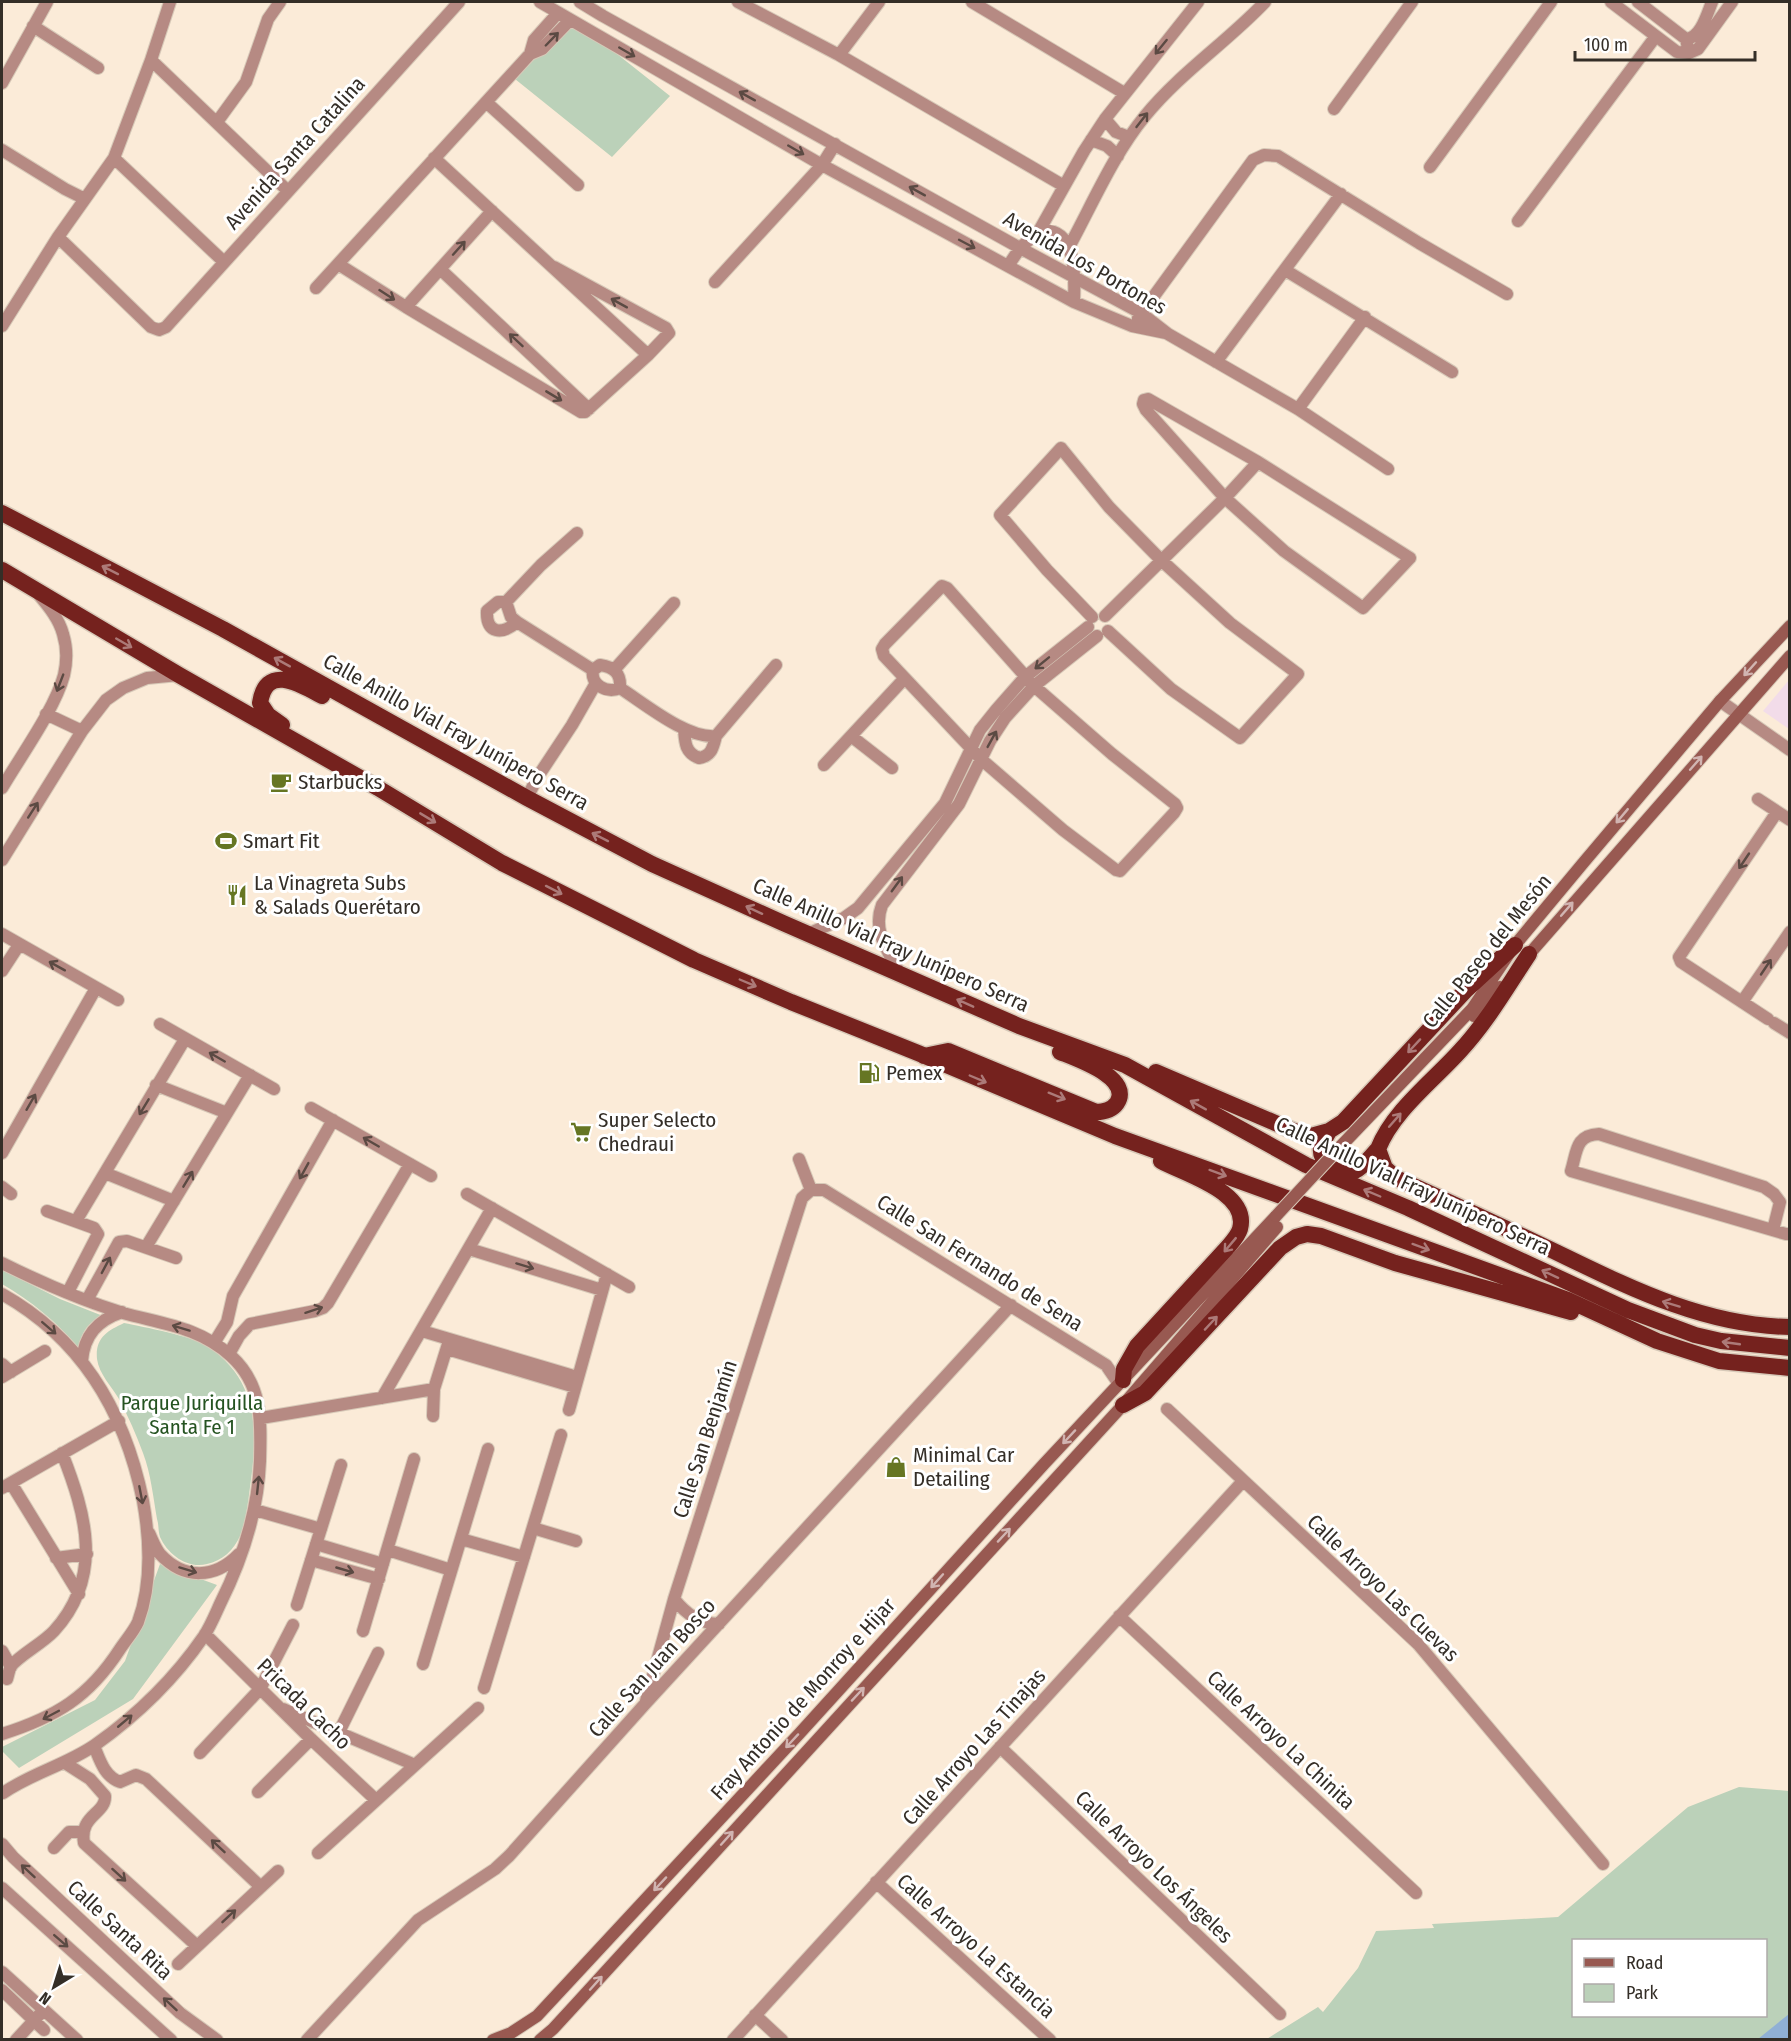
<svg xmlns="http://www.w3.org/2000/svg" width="1791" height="2041" font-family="'Fira Sans Condensed',sans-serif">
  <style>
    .education { fill: #f2dce9 }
    .green { fill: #bbd1b9; fill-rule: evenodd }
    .water { fill: #90b0d5 }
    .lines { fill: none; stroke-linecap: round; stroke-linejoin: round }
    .minor-casing { stroke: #d7c9b8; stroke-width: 14 }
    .secondary-casing { stroke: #d7c9b8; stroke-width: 14 }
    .trunk-casing { stroke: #d7c9b8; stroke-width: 19 }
    .minor { stroke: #b68a83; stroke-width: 12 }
    .secondary { stroke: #985951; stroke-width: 12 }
    .trunk { stroke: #75221e; stroke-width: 16 }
    .secondary-bridge-casing { stroke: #d7c9b8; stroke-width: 14; stroke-linecap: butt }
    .secondary-bridge { stroke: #985951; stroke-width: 12 }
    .oneway { stroke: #5b4a43 }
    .oneway2 { stroke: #ac7a78 }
    .oneway3 { stroke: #d1b4b1 }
    .labels { text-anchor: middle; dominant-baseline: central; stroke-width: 6; stroke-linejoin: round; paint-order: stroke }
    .street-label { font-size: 21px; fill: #342e27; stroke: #fff }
    .poi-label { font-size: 21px; fill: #342e27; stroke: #fff; text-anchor: start }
    .park-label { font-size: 21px; fill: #255321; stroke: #fff }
  </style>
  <rect width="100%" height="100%" fill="#fbebd8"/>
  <!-- education -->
  <path class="education" d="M1789,680V729L1763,711Z"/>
  <!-- green -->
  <path class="green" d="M573,19L670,96L612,157L515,79Z
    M2,1270L60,1299L103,1316C88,1322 81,1332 79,1348C57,1322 31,1301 2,1284Z
    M124,1323C144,1327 192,1336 207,1346C259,1380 258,1432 250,1487C248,1503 246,1520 240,1536C234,1550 222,1561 207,1564C188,1569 168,1555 160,1537C158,1531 159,1525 157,1519C153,1497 151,1474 143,1453C136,1434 128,1416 119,1399C112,1387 99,1374 97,1359C95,1338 107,1331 124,1323Z
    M160,1564L217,1585L133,1699L19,1768L2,1751V1747L95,1700L125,1661Z
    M1739,1787L1789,1791V2039L1265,2040L1318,2007L1323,2012L1358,1968L1376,1931L1434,1928L1432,1924L1558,1917L1688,1807ZM1574,1940H1766V2016H1574Z"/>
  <!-- water -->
  <path class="water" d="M1789,2014V2039H1758Z"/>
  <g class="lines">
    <defs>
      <path id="minor" d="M540,2L822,165L1074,302L1132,326L1166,333
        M580,2L603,16L1020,248L1141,313L1168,334L1298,409L1388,469
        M738,2L839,55L1064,186
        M972,2L1124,93
        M1611,2L1677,52L1689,53L1698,49L1732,2
        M1638,2L1686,39L1689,53
        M33,26L98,68
        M1686,39C1701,38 1707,14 1712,2
        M530,54L534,40L558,13
        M839,55L879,2
        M151,60L288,191
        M2,83L47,2
        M486,102L578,185
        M1334,109L1412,2
        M1105,119L1116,132L1129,137
        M217,122L246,82L268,19L280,2
        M1091,140L1107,146L1118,156
        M2,150L65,189L85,199
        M114,158L223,261
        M434,158L648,355
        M1430,167L1551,2
        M1518,221L1656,36
        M1039,231C1077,225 1075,276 1074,302
        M58,237L151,327L159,330L166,327L459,2
        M1069,247C1093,203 1113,155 1145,116C1180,73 1227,42 1265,2
        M338,264L406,307L581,412H585L648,355L669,333L666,328L554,267
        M1008,266L1020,248L1039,231L1084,151L1105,119L1198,2
        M440,269L589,409
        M1285,270L1452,372
        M715,282L822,165L835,144
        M316,288L530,54L542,49L570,20
        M406,307L492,211
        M1138,318L1253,160L1264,155L1278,156L1419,243L1507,294
        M2,326L58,237L114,158L151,60L170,2
        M1216,362L1341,194
        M1148,399L1258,462L1410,558L1363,608L1284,551L1225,498L1146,410L1143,404L1144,400Z
        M1298,409L1365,317
        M942,586L947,588L1034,686L1112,754L1175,804L1177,808L1174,813L1120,871L1116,870L1063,830L982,760L884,656L882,649L885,644Z
        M506,602L511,617L517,622L593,670
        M1105,616L1225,498L1258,462
        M1092,617L1047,570L1000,515L1061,448L1109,507L1161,560L1230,623L1298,674L1240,738L1171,689L1108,631
        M517,622C502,635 486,634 487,611L498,602H506L541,565L577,533
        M600,665C614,667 621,673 620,688C607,694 590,685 593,670Z
        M614,670L674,603
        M620,688C645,704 687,739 716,736
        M1720,701L1790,750
        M46,714L82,731
        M684,729C685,742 685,753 699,758C712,756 713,747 716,736L776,665
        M851,736L892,768
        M824,765L904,679
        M2,788C20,757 55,709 64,675C67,662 67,647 63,634C59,619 49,607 39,595
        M527,798L537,778L572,725L596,683
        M1758,799L1790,820
        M2,860L82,731L106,700L123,688L147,678L179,675
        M2,934L118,1000
        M808,934L844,918L858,908L945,803L980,730L996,710L1025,677L1088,627
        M2,971L19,945
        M900,974C888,951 872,931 882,905L959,804L990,741L1005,718L1034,686L1097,636
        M1742,1002L1790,932
        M1768,1019L1681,962L1679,957L1777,812
        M1774,1023L1790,1033
        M160,1024L274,1089
        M156,1085L227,1113
        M311,1108L431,1176
        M2,1153L96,988
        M799,1159L811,1190
        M105,1173L174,1201
        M2,1187L11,1194
        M811,1190H824L1106,1365L1119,1384
        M467,1194L629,1287
        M47,1211L94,1228L98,1234L68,1292
        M76,1221L185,1039
        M1773,1230L1780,1202L1774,1194L1764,1187L1599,1134C1575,1135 1577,1152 1571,1171L1786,1234H1790
        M146,1247L250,1075
        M469,1249L602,1290
        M2,1263C40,1282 81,1300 123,1313C163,1324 199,1327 231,1356C263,1385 261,1421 260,1461C258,1512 243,1558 220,1604C215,1615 210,1627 204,1636C175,1678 136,1716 95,1745C66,1765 32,1773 3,1793
        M2,1294C82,1339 125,1412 143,1501C150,1540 152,1584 138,1622C134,1631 126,1640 120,1649C89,1697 56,1717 2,1734
        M87,1300L119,1242L127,1241L176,1258
        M422,1331L577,1377
        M214,1343L227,1322L233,1296L333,1120
        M447,1349L575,1387
        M229,1354L239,1336L250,1324L315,1311L323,1308L328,1303L410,1164
        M82,1361C84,1335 98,1320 122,1312
        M2,1364L11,1372
        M2,1377L45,1351
        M382,1398L492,1208
        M1167,1409L1418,1644L1603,1864
        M569,1410L607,1274
        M433,1416L434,1389L448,1344
        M261,1418L434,1389
        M11,1483L79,1594
        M2,1488L119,1421
        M255,1510L321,1529
        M533,1528L576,1541
        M149,1533C152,1539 155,1548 160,1554C184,1580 215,1579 239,1554
        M461,1539L524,1557
        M316,1544L383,1564
        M388,1550L451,1570
        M56,1558L87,1554
        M311,1560L379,1579
        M674,1599C687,1615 699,1623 719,1624
        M297,1605L341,1465
        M1119,1616L1416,1893
        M363,1631L414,1459
        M205,1634L311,1739L376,1800
        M2,1651L11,1667
        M423,1664L488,1449
        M7,1679C8,1676 9,1670 11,1666C20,1655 43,1643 54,1631C104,1576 86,1514 62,1453
        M484,1688L561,1435
        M646,1701L674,1599L802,1198L811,1190
        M283,1709L415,1765
        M339,1732L378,1653
        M94,1746C100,1760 104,1776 120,1782L136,1775L146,1779L261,1887
        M1000,1747L1280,2014
        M200,1753L260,1689L293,1625
        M65,1763L90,1779L105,1796C106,1814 79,1815 84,1843L197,1946
        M258,1792L311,1739
        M2,1844L13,1857L180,2013L217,2040
        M54,1848L69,1832H82
        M318,1853L478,1708
        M876,1882L1050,2040
        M2,1888L171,2040
        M178,1964L278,1871
        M2,1972L77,2040
        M2,1990L44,2030
        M755,2015L782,2040
        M16,2040L39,2015
        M307,2040L418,1920L495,1869L509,1856L645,1704L1011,1305
        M733,2040L1243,1481"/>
      <path id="secondary" d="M1524,960L1790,656
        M1474,1016L1500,987
        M1340,1147L1472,1009L1515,945L1584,862L1720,701L1790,626
        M493,2040L511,2033L537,2016L799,1734L1044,1464L1276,1216
        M540,2040L553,2029L576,2004L1123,1405L1277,1227"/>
      <path id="trunk" d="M2,513L223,629L527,798L652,864L783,923L1019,1026L1125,1065L1306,1165L1408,1208L1628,1310L1695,1335L1721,1341L1790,1348
        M2,570L179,675L378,788L502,863L694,960L791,1002L918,1053L1115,1136L1568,1300L1657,1341L1719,1361L1790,1368
        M282,725L268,715L260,703C266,663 300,684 322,696
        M1529,954C1507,987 1487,1022 1460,1051C1433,1081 1393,1111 1378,1149L1385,1168L1396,1178C1443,1199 1490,1221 1537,1243C1617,1281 1698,1326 1790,1327
        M924,1056L948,1051L1096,1112C1105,1112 1112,1110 1117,1103C1133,1078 1077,1059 1060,1052
        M1156,1072L1294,1131L1311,1136L1329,1131L1343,1122L1466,990L1515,945
        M1329,1131C1327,1136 1322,1142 1321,1148C1319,1161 1337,1175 1349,1173C1361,1171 1370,1157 1378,1149
        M1123,1380L1124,1369L1137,1346L1227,1248C1232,1242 1238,1236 1240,1229C1250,1192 1184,1174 1161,1161
        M1123,1405L1145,1393L1280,1248L1296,1237L1307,1234L1321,1236L1395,1263L1571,1312"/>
    </defs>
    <!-- minor casing -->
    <use href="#minor" class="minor-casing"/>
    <!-- secondary casing -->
    <use href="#secondary" class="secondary-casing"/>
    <!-- trunk casing -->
    <use href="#trunk" class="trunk-casing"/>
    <!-- minor -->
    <use href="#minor" class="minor"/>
    <!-- secondary -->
    <use href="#secondary" class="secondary"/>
    <!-- trunk -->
    <use href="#trunk" class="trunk"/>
    <defs>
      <path id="secondary-bridge" d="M1276,1216L1340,1147"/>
    </defs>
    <!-- secondary-bridge casing -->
    <use href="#secondary-bridge" class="secondary-bridge-casing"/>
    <!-- secondary-bridge -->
    <use href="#secondary-bridge" class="secondary-bridge"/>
  </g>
  <!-- one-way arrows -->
  <defs><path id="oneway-shaft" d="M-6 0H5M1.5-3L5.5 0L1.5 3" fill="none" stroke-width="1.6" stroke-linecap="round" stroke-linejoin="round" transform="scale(1.5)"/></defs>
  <g class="oneway">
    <use href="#oneway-shaft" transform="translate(552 39) rotate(-46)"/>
    <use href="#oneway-shaft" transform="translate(1161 47) rotate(129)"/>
    <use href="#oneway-shaft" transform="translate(627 52) rotate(30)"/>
    <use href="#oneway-shaft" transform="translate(747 96) rotate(-151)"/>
    <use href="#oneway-shaft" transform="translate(1142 120) rotate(-52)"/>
    <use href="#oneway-shaft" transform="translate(796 150) rotate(30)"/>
    <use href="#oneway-shaft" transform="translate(917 191) rotate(-151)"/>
    <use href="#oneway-shaft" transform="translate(967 244) rotate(28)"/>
    <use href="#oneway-shaft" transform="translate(459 248) rotate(-48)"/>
    <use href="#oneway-shaft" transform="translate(387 295) rotate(33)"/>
    <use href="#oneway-shaft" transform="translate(619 303) rotate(-151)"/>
    <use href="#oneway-shaft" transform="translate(516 340) rotate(-137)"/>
    <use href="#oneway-shaft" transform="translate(554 396) rotate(31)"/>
    <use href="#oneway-shaft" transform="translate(1042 663) rotate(141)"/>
    <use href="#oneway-shaft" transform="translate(60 683) rotate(111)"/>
    <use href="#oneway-shaft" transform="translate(992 739) rotate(-61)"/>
    <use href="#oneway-shaft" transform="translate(33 810) rotate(-57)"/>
    <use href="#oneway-shaft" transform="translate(1744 861) rotate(124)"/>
    <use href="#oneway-shaft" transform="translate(897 884) rotate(-54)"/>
    <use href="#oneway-shaft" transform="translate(57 966) rotate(-151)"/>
    <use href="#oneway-shaft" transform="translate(1766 967) rotate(-56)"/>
    <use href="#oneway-shaft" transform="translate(217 1057) rotate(-150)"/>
    <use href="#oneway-shaft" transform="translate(31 1102) rotate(-60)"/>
    <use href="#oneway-shaft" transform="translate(144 1107) rotate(121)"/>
    <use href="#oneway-shaft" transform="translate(371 1142) rotate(-150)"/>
    <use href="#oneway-shaft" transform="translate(304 1171) rotate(119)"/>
    <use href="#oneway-shaft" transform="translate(188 1179) rotate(-59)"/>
    <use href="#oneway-shaft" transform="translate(106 1265) rotate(-62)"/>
    <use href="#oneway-shaft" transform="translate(525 1266) rotate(17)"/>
    <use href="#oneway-shaft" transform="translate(314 1310) rotate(-18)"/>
    <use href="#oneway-shaft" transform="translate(49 1328) rotate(41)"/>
    <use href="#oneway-shaft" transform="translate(181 1328) rotate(-163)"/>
    <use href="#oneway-shaft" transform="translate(258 1485) rotate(-84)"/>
    <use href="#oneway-shaft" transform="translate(141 1495) rotate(79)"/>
    <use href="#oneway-shaft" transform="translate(188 1570) rotate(17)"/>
    <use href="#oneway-shaft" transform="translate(345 1570) rotate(16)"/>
    <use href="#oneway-shaft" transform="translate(51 1715) rotate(152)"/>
    <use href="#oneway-shaft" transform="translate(125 1721) rotate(-40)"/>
    <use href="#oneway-shaft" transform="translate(218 1846) rotate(-137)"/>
    <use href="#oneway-shaft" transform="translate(28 1871) rotate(-137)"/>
    <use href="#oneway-shaft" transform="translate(119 1875) rotate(42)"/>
    <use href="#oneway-shaft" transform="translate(229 1916) rotate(-43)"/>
    <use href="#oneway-shaft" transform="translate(61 1941) rotate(41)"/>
    <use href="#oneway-shaft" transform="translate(170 2004) rotate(-137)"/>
  </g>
  <g class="oneway2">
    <use href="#oneway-shaft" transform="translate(110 570) rotate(-153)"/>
    <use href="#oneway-shaft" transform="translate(124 643) rotate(30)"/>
    <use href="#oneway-shaft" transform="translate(282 662) rotate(-151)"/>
    <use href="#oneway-shaft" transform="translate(428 818) rotate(31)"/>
    <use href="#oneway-shaft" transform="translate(600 837) rotate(-153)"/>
    <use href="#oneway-shaft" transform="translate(554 890) rotate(27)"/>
    <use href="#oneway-shaft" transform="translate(754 910) rotate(-155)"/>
    <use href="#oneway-shaft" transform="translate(748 983) rotate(23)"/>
    <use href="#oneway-shaft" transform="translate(965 1003) rotate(-156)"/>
    <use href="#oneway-shaft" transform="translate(1414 1046) rotate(133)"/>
    <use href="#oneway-shaft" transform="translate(978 1079) rotate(23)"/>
    <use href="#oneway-shaft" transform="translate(1057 1096) rotate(22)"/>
    <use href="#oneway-shaft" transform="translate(1198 1105) rotate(-151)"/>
    <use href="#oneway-shaft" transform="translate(1395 1120) rotate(-49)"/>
    <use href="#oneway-shaft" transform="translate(1218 1173) rotate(20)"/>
    <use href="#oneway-shaft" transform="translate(1372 1193) rotate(-157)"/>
    <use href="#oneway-shaft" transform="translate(1230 1245) rotate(130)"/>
    <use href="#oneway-shaft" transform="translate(1421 1247) rotate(20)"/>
    <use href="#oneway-shaft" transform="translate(1550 1274) rotate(-155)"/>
    <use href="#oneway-shaft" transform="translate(1671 1304) rotate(-163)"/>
    <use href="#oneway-shaft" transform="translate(1211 1323) rotate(-47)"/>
    <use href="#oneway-shaft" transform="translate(1731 1343) rotate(-172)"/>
  </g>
  <g class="oneway3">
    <use href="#oneway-shaft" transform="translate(1750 669) rotate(132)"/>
    <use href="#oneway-shaft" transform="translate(1696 763) rotate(-49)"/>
    <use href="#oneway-shaft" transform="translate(1622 816) rotate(130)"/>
    <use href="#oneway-shaft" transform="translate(1567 909) rotate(-49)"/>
    <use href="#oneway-shaft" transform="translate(1069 1437) rotate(133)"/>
    <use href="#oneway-shaft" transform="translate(1004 1535) rotate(-47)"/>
    <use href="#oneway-shaft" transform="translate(937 1581) rotate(132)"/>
    <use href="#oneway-shaft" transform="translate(858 1694) rotate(-47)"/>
    <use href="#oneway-shaft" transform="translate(792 1741) rotate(133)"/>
    <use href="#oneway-shaft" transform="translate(727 1838) rotate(-48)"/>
    <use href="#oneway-shaft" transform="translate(660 1884) rotate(133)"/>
    <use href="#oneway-shaft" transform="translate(596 1983) rotate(-48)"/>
  </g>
  <!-- icons -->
  <defs>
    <symbol id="cafe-bare" viewBox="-9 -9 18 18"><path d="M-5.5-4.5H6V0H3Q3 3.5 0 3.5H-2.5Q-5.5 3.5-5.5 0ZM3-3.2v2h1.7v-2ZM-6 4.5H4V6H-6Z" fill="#667623" stroke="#fff" stroke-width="2.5" paint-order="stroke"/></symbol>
    <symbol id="stadium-bare" viewBox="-9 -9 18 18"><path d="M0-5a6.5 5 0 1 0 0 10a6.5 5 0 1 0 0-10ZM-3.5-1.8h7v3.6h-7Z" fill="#667623" stroke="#fff" stroke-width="2.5" paint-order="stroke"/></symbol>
    <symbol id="restaurant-bare" viewBox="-9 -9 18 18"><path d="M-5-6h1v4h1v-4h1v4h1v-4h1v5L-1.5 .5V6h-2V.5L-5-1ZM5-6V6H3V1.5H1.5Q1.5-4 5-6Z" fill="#667623" stroke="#fff" stroke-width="2.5" paint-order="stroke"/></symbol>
    <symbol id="fuel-bare" viewBox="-9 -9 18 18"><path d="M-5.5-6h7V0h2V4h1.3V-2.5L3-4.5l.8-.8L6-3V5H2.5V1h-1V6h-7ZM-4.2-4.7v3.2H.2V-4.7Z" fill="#667623" stroke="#fff" stroke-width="2.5" paint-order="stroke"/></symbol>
    <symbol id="supermarket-bare" viewBox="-9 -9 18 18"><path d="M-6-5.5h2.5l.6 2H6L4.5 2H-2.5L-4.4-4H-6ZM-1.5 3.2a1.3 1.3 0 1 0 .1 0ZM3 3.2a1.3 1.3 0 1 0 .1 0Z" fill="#667623" stroke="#fff" stroke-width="2.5" paint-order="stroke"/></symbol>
    <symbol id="shop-bare" viewBox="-9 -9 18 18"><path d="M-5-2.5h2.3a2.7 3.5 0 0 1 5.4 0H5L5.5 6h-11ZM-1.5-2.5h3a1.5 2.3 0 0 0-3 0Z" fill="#667623" stroke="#fff" stroke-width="2.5" paint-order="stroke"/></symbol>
  </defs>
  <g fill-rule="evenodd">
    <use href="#cafe-bare" x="266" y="767" width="30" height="30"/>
    <use href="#stadium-bare" x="211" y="826" width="30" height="30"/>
    <use href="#restaurant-bare" x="222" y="880" width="30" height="30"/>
    <use href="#fuel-bare" x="854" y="1058" width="30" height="30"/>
    <use href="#supermarket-bare" x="566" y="1117" width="30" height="30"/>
    <use href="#shop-bare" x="881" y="1452" width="30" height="30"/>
  </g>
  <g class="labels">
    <!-- street labels -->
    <g class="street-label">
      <text transform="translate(295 153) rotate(-48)">Avenida Santa Catalina</text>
      <text transform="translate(1085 263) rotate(30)">Avenida Los Portones</text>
      <text transform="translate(456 732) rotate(29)">Calle Anillo Vial Fray Junípero Serra</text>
      <text transform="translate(891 945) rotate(24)">Calle Anillo Vial Fray Junípero Serra</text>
      <text transform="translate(1487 951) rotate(-51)">Calle Paseo del Mesón</text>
      <text transform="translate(1413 1186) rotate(25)">Calle Anillo Vial Fray Junípero Serra</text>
      <text transform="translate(980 1263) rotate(32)">Calle San Fernando de Sena</text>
      <text transform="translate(705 1439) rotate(-72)">Calle San Benjamín</text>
      <text transform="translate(1383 1588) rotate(44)">Calle Arroyo Las Cuevas</text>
      <text transform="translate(652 1668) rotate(-48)">Calle San Juan Bosco</text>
      <text transform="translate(803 1699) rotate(-48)">Fray Antonio de Monroy e Hijar</text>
      <text transform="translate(304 1704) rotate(44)">Pricada Cacho</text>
      <text transform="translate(1281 1740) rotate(43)">Calle Arroyo La Chinita</text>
      <text transform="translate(974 1747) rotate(-48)">Calle Arroyo Las Tinajas</text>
      <text transform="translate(1154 1867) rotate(44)">Calle Arroyo Los Ángeles</text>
      <text transform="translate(120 1930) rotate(43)">Calle Santa Rita</text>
      <text transform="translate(976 1946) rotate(42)">Calle Arroyo La Estancia</text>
    </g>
    <!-- poi labels -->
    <g class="poi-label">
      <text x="298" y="782">Starbucks</text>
      <text x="243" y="841">Smart Fit</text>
      <text x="254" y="883">La Vinagreta Subs<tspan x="254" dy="24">&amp; Salads Querétaro</tspan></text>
      <text x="886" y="1073">Pemex</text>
      <text x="598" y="1120">Super Selecto<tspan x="598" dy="24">Chedraui</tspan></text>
      <text x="913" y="1455">Minimal Car<tspan x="913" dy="24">Detailing</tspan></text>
    </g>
    <!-- park labels -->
    <g class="park-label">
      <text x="192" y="1403">Parque Juriquilla<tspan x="192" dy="24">Santa Fe 1</tspan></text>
    </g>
  </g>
  <!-- border -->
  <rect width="1791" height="2041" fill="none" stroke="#342e27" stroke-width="6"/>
  <!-- legend -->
  <rect x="1572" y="1939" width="195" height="78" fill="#ffffff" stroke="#aeaba9" stroke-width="1.5"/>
  <rect x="1584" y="1958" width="30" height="9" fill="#985951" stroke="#aeaba9" stroke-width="1.5"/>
  <text x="1626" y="1969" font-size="18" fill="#342e27">Road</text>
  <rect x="1584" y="1984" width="30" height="18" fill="#bbd1b9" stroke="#aeaba9" stroke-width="1.5"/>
  <text x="1626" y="1999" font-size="18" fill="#342e27">Park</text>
  <!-- north arrow -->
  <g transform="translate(54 1987) rotate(218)" stroke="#ffffff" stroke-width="4.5" paint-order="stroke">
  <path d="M0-4.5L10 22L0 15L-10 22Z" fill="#342e27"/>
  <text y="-9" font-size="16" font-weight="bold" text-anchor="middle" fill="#342e27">N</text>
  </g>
  <!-- scale -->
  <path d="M1575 51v9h180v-9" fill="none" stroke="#342e27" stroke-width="3"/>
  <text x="1584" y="51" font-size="18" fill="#342e27" stroke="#ffffff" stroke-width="4.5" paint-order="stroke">100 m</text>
</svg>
